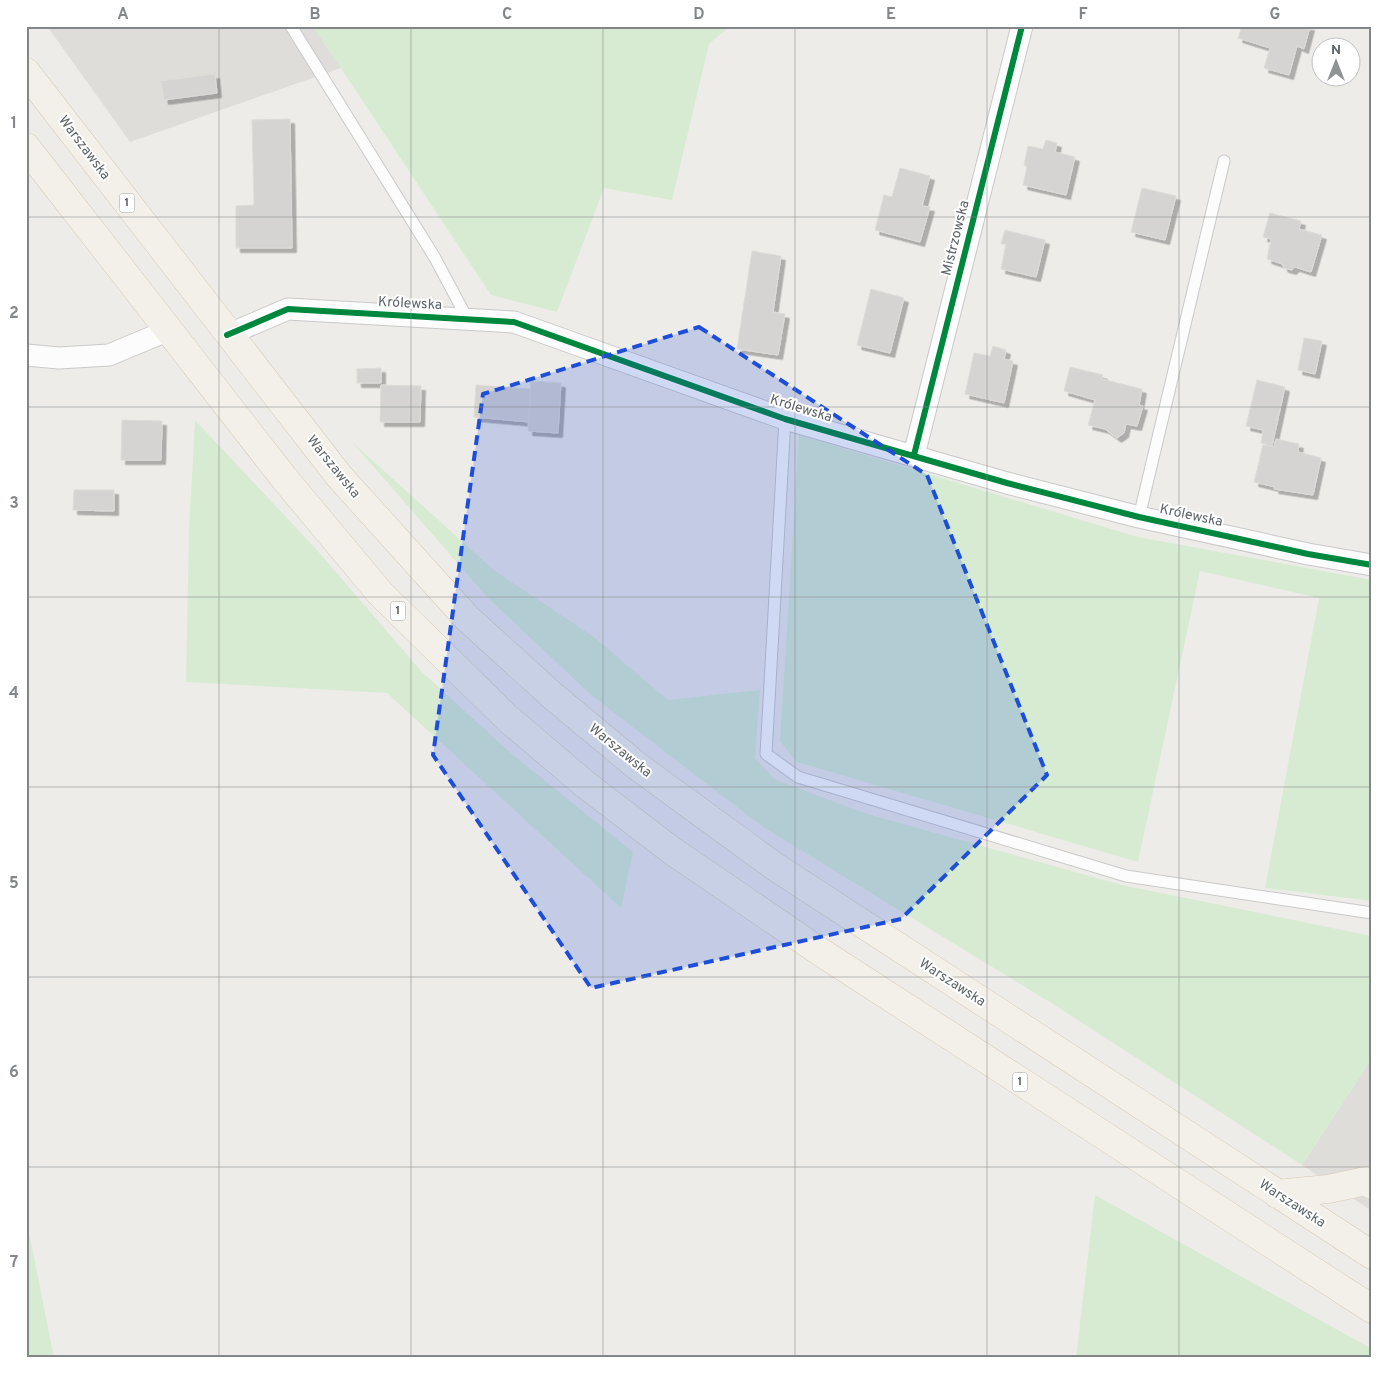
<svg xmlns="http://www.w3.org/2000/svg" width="1398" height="1384" font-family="Overpass,sans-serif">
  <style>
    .industrial { fill: #dfddda }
    .green { fill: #d7ebd2 }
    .building { fill: #d6d4d3; stroke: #dedbd7; filter: url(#shadow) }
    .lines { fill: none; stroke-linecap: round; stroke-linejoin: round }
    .service-casing { stroke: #c9c9ca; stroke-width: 13 }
    .minor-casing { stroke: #c9c9ca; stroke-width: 23 }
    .primary-casing { stroke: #d8cab4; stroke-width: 29 }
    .service { stroke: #fcfcfc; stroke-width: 11 }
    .minor { stroke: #fcfcfc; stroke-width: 21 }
    .primary { stroke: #f3f0e9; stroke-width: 28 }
    .cycleway-casing { stroke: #fff; stroke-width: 9 }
    .cycleway { stroke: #00873e; stroke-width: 6 }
    .marked { fill: #1d4ed8; fill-opacity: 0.2; stroke: #1d4ed8; stroke-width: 4; stroke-dasharray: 10 6; stroke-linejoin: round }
    .grid { fill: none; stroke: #838789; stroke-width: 1; stroke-opacity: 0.55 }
    .labels { text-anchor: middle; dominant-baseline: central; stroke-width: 4; stroke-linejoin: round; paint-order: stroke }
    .shield { fill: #fff; stroke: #8e9295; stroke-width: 1 }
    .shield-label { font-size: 12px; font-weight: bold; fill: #5d6367 }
    .street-label { font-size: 14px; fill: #5d6367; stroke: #fff }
    .neatline { fill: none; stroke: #838789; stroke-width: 2 }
    .grid-label { font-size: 16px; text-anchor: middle; font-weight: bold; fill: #838789 }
  </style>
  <defs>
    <filter id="shadow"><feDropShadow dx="4.5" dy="4.5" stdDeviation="0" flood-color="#0004"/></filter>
  </defs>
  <rect width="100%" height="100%" fill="#eeece9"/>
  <!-- industrial -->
  <path class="industrial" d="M47,26H313L341,68L130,142Z
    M1372,1058V1211L1302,1165Z"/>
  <!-- green -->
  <path class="green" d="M313,26H730L709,44L672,200L604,188L557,312L491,295Z
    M195,420L317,550L422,672L512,754L633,852L621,908L387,693L186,682L189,530Z
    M799,435L1138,537L1372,580V901L1265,888L1319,598L1200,571L1138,862L797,762L780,741Z
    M353,443L495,571L594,637L668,700L760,690L755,758L774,779L864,813L1122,885L1372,936V1058L1302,1165L1056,1006L763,827L591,695L487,597Z
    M1095,1195L1372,1349V1358H1076Z
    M26,1217L54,1358H26Z"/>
  <!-- building -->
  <path class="building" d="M1242,26H1310L1304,49L1297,46L1289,75L1264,68L1270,48L1238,38Z
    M215,74L217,93L164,100L161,81Z
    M290,119L292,248H236V206L254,205L252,120Z
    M1046,140L1057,143L1055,152L1075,157L1066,195L1023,185L1027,167L1024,165L1028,146L1043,149Z
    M900,168L930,176L922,206L930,207L920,242L875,230L884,195L892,197Z
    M1142,188L1176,196L1165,240L1131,232Z
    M1270,213L1301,221L1299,229L1322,235L1311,272L1295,267L1292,270L1284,268L1282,264L1267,259L1271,239L1263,237Z
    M1005,230L1045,240L1036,277L1001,269L1006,244H1001Z
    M752,251L781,256L773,312L785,314L778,355L737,349Z
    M871,289L904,298L890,353L857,345Z
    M1304,338L1322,341L1315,374L1298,370Z
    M993,346L1006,350L1004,359L1013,361L1004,403L965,394L974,353L990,356Z
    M1070,367L1103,375L1101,379L1142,389L1139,405L1143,406L1137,426L1126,424L1124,433L1117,438L1105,429L1088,425L1095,400L1064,391Z
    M381,368V383H357V369Z
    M1257,380L1285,387L1272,446L1261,443L1263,430L1246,426Z
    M531,381L561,383L558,433L528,431Z
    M381,385L421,386L420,422H380Z
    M476,385L531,389L529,422L474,417Z
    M122,420L162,421L161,460H121Z
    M1276,439L1299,444L1298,452L1321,458L1313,495L1274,489L1275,487L1254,482L1263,445L1274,447Z
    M74,490H114V511L73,510Z"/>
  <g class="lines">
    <defs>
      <path id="service" d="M291,26L435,258L468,320
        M785,419L766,754L798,777L1126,876L1372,913
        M1139,517L1224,161"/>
      <path id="minor" d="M227,335L288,309L514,322L785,419L1007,483L1139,517L1308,554L1372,565
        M26,355L59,358L109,355L169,330
        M914,455L1022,26"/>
      <path id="primary" d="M26,72L339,476L467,618L554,697L637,766L774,866L1372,1255
        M26,147L284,478L380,593L506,717L586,785L671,850L819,951L1372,1309
        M1277,1194L1328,1189L1371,1180L1372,1185"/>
    </defs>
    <!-- service casing -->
    <use href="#service" class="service-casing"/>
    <!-- minor casing -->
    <use href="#minor" class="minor-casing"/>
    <!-- primary casing -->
    <use href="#primary" class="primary-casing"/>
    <!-- service -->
    <use href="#service" class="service"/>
    <!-- minor -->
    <use href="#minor" class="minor"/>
    <!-- primary -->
    <use href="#primary" class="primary"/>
    <defs>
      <path id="cycleway" d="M227,335L288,309L514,322L785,419L1007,483L1139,517L1308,554L1372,565
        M914,455L1022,26"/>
    </defs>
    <!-- cycleway casing -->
    <use href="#cycleway" class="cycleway-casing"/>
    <!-- cycleway -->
    <use href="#cycleway" class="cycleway"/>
  </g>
  <!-- marked area -->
  <path class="marked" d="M699,327L927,475L1047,775L901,919L591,988L433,755L483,394Z"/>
  <!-- grid -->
  <path class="grid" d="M219,26V1358M411,26V1358M603,26V1358M795,26V1358M987,26V1358M1179,26V1358M26,217H1372M26,407H1372M26,597H1372M26,787H1372M26,977H1372M26,1167H1372"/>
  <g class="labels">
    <!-- shield labels -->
    <g class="shield">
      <rect x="119.5" y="193.5" width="15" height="19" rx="4"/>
      <rect x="390.5" y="601.5" width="15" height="19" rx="4"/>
      <rect x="1012.5" y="1072.5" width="15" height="19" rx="4"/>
    </g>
    <g class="shield-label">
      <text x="127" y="203">1</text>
      <text x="398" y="611">1</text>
      <text x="1020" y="1082">1</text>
    </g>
    <!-- street labels -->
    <g class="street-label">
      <text transform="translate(84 148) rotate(53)">Warszawska</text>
      <text transform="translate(956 238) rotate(-76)">Mistrzowska</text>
      <text transform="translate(410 304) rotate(3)">Królewska</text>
      <text transform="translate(801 409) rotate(17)">Królewska</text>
      <text transform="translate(333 467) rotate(51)">Warszawska</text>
      <text transform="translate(1191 516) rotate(12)">Królewska</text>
      <text transform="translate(620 751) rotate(39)">Warszawska</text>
      <text transform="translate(952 983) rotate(33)">Warszawska</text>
      <text transform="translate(1292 1204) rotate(33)">Warszawska</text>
    </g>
  </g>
  <!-- border -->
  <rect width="1398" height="1384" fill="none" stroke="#ffffff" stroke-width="55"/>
  <!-- north arrow -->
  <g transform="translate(1336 62)"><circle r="24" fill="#ffffff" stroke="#bec1c2"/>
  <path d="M0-4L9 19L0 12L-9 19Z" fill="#909394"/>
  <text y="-8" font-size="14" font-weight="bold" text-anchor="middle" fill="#5d6367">N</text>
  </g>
  <rect x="28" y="28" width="1342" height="1328" class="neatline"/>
  <g class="grid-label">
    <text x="123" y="19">A</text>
    <text x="315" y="19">B</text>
    <text x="507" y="19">C</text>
    <text x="699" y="19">D</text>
    <text x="891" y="19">E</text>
    <text x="1083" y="19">F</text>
    <text x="1275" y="19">G</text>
    <text x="14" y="128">1</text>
    <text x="14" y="318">2</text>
    <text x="14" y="508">3</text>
    <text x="14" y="698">4</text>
    <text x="14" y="888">5</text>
    <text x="14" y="1077">6</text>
    <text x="14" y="1267">7</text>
  </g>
</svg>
